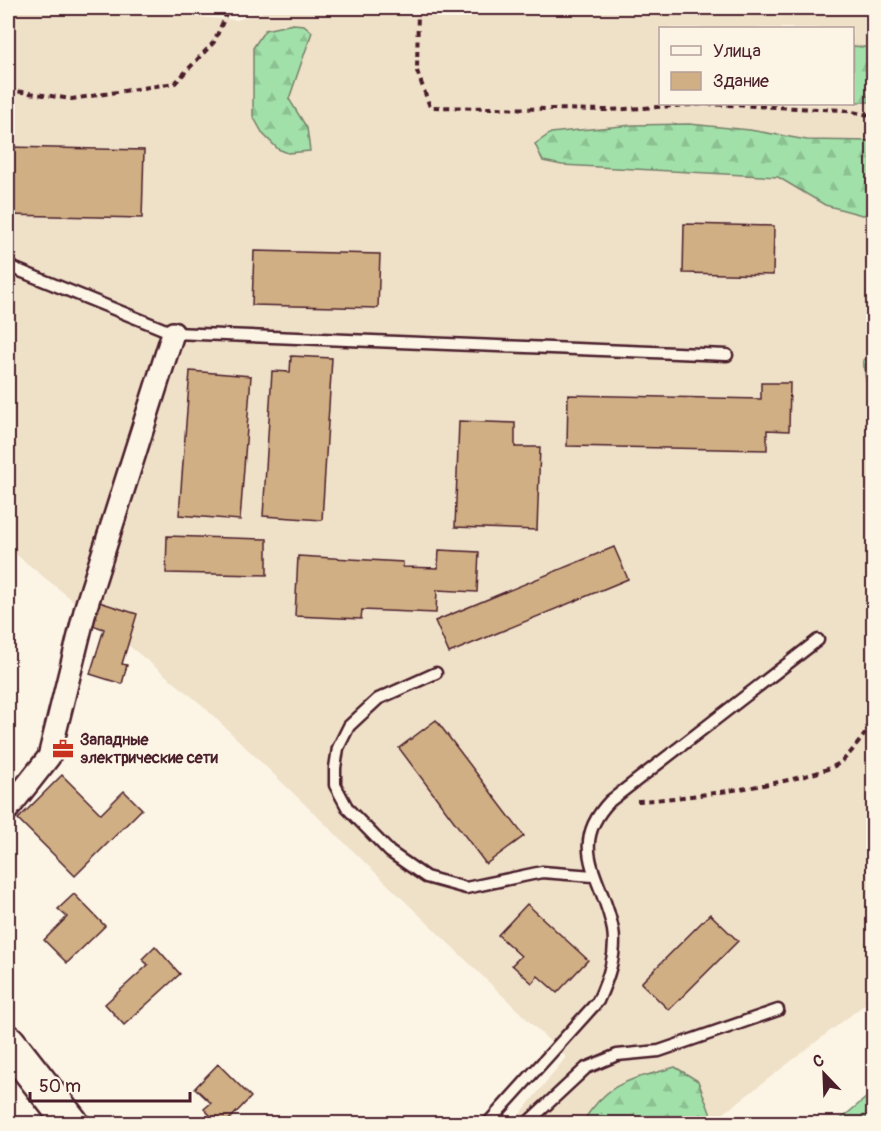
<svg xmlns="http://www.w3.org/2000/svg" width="881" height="1131" font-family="Pangolin,sans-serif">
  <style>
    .built { fill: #efe0c8; fill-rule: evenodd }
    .forest { fill: url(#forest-firs); stroke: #76806a; stroke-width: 1.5 }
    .building { fill: #d0af84; stroke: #4a1f2b; stroke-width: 1.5 }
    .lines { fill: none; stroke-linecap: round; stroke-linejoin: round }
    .lane-casing { stroke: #4a1f2b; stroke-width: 15 }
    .street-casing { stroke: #4a1f2b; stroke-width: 26 }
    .highway-casing { stroke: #4a1f2b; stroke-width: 38 }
    .path { stroke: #4a1f2b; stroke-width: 4; stroke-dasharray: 6 4.5; stroke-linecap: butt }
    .lane { stroke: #fcf5e5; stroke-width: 10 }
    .street { stroke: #fcf5e5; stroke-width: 21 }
    .highway { stroke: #fcf5e5; stroke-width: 33 }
    .labels { text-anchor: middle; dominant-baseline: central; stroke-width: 5; stroke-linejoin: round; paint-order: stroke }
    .poi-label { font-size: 16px; font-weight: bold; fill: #4a1f2b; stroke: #fcf5e5; text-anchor: start }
  </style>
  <defs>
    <pattern id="forest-firs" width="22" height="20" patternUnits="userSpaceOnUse" patternTransform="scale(1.5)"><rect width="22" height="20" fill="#a1e1a9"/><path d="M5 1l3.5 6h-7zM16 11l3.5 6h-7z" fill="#8cc192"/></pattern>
  </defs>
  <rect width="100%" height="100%" fill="#fcf5e5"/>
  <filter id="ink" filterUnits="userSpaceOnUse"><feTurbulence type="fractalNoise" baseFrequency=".0167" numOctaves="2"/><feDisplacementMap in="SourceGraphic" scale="12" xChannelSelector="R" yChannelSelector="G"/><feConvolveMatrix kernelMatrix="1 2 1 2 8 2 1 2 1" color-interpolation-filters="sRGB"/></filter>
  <g filter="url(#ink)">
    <!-- built -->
    <path class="built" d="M8,8H74L237,20L274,8H873V998L711,1123H513L566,1057L201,704L8,548ZM660,28H852V104H660Z"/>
    <!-- forest -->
    <path class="forest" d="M293,24L304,25L312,32L289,99L307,128L310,151L288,153L278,149L263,134L253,116V48L265,30Z
      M853,46L873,48V102H853Z
      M689,124L750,130L807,140L873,141V214L862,215L825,205L778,177L562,165L543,161L535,144L551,133L569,131L633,125Z
      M873,357H874L873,394L866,381L863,360Z
      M675,1067L698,1081L714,1123H582C610,1079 629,1081 675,1067Z
      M873,1092V1123H836Z"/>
    <!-- building -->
    <path class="building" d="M449,8H473V10L448,9Z
      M789,8H859V11L788,10Z
      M8,147L144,150L142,218L8,215Z
      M684,224L774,226L773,275L683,273Z
      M254,251L380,254L378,308L252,305Z
      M291,356L332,358L322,520L263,516L272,371L290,372Z
      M190,371L251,376L240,520L179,515Z
      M761,383H790L789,431L767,430V450L567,446L568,395L761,399Z
      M459,421L515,423V447H540L537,530L455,527Z
      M167,536L267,539V575L166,573Z
      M614,547L628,579L449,653L435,621Z
      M439,550L479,552L477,592L437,590L436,613L362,610L361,619L295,616L298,556L403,562V567L438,568Z
      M93,600L137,614L122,664L127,665L122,684L90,674L104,629L86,623Z
      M436,720L524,836L486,864L399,748Z
      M62,775L101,814L124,791L142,809L75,876L18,819Z
      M74,894L105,926L67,963L44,940L67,917L58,909Z
      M527,904L588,960L557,993L538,976L532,983L512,965L521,956L498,935Z
      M710,914L738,941L669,1010L641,983Z
      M155,946L180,974L124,1025L105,1004L148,965L142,959Z
      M218,1064L251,1097L225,1124H219L204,1109L211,1103L195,1088Z"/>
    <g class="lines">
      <defs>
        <path id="lane" d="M8,266L173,333L727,355
          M436,673L378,699L349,726L338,748L335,768V785L348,809L390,852L426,877L466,888L542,872L593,876
          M487,1124L598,1001C608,979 617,955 613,930C604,879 565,848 610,801L818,640
          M526,1124L586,1068L617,1055L659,1051L778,1010"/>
        <path id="street" d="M8,809L49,757L86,607L173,333"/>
        <path id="highway" d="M8,1042L72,1124"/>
      </defs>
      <!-- lane casing -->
      <use href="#lane" class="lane-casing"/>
      <!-- street casing -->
      <use href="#street" class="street-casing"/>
      <!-- highway casing -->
      <use href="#highway" class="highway-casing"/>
      <!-- path -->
      <path class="path" d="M418,8L417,71L430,107L609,110L707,104L842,110L874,116
        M8,90L72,99L175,83L214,42L229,8
        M637,801C673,800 815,782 841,762C853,752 863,735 874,723"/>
      <!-- lane -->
      <use href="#lane" class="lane"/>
      <!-- street -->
      <use href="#street" class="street"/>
      <!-- highway -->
      <use href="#highway" class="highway"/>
    </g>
  </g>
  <!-- icons -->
  <defs>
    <symbol id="office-bare" viewBox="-9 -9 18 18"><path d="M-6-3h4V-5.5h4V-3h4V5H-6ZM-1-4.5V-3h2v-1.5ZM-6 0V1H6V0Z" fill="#c8321e" stroke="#fcf5e5" stroke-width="2.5" paint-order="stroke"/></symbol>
  </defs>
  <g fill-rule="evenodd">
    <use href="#office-bare" x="48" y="734" width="30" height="30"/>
  </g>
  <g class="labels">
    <!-- poi labels -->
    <g class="poi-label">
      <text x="80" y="740">Западные<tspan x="80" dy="18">электрические сети</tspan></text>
    </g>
  </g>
  <!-- margin -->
  <rect width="881" height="1131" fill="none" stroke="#fcf5e5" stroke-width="30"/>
  <rect x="15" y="15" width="851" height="1101" fill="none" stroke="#4a1f2b" stroke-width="2" filter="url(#ink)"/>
  <!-- legend -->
  <rect x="659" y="27" width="195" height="78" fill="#fcf5e5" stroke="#b59f9b" stroke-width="1.5"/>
  <rect x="671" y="46" width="30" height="9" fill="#fcf5e5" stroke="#b59f9b" stroke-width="1.5"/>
  <text x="713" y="57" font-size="18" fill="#4a1f2b">Улица</text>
  <rect x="671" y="72" width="30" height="18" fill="#d0af84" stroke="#b59f9b" stroke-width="1.5"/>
  <text x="713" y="87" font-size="18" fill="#4a1f2b">Здание</text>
  <!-- north arrow -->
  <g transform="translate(824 1074) rotate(337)" stroke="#fcf5e5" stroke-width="4.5" paint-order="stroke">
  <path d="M0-4.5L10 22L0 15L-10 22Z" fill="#4a1f2b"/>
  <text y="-9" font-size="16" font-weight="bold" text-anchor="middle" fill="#4a1f2b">С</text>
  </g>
  <!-- scale -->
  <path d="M30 1092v9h160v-9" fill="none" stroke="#4a1f2b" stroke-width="3"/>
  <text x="39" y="1092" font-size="18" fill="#4a1f2b" stroke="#fcf5e5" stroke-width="4.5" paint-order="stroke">50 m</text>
</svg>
